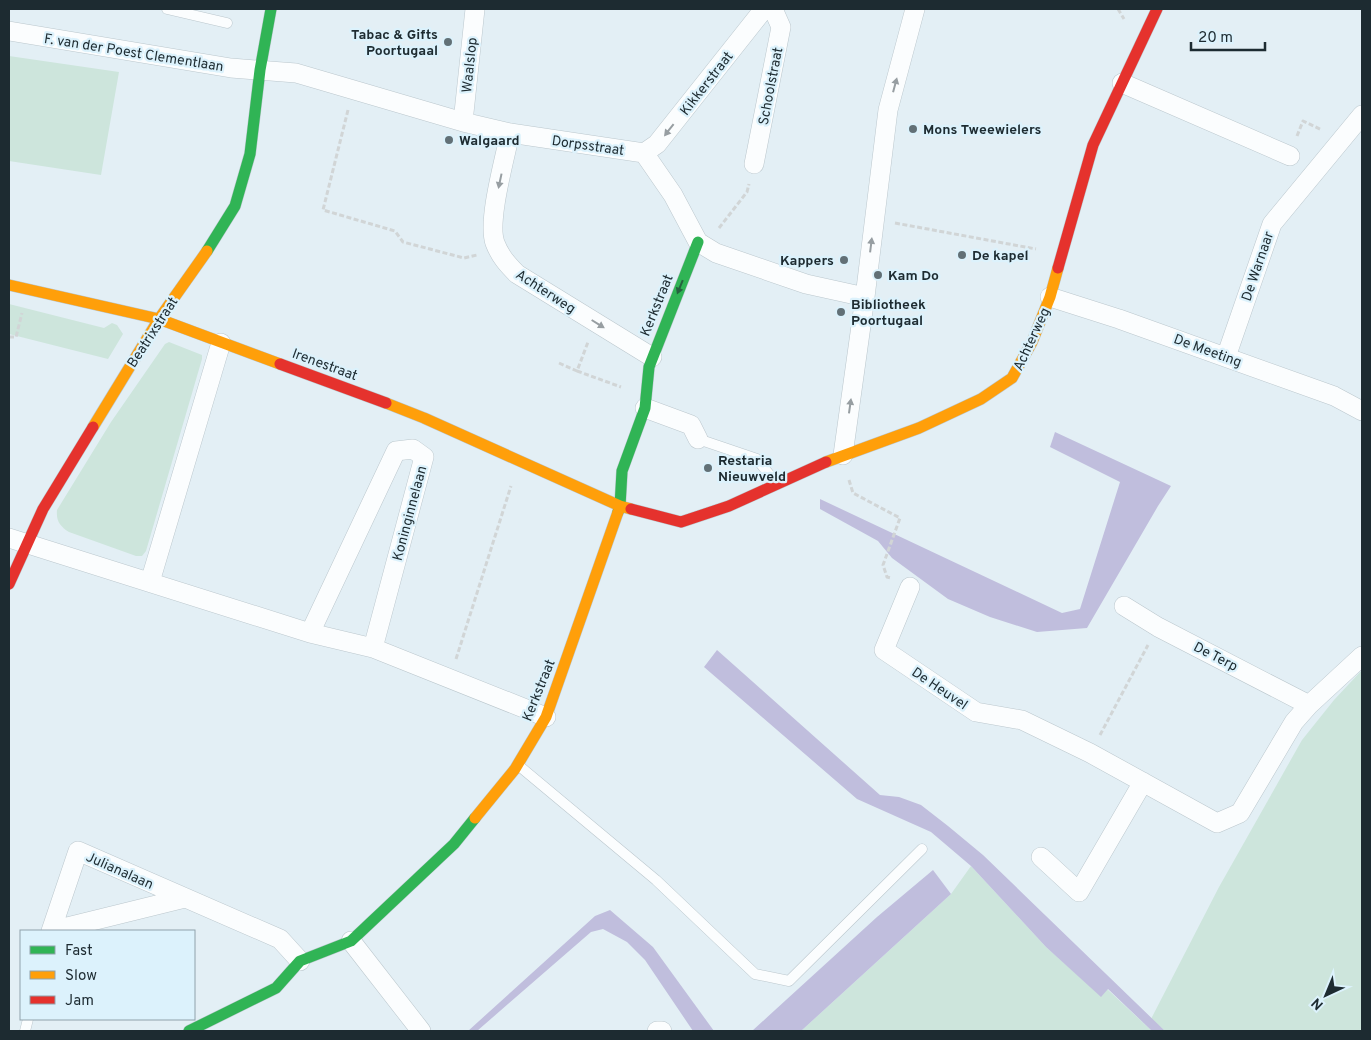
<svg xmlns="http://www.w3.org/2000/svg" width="1371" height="1040" font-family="Overpass,sans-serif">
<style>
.green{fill:#cde5dc}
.water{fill:#c0bedd}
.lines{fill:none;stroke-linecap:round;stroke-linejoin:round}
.lane-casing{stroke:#bbc7cd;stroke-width:11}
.street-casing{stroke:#bbc7cd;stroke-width:20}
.fast-casing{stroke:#bbc7cd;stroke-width:12}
.slow-casing{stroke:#bbc7cd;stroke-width:12}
.jam-casing{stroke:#bbc7cd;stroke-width:12}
.path{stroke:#d1d5d6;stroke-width:3;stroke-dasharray:5 2.5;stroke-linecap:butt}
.lane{stroke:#fbfdfe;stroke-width:10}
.street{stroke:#fbfdfe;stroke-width:19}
.fast{stroke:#30b455;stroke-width:11}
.slow{stroke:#ff9f0a;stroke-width:11}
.jam{stroke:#e5322d;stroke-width:11}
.oneway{fill:#979ea2}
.oneway2{fill:#25623f}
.poi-dot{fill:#627076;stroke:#dcf2fc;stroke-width:2}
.labels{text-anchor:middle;stroke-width:4.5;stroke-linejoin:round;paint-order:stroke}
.poi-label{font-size:14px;font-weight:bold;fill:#1d2b31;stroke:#dcf2fc;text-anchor:start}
.street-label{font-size:14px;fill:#1d2b31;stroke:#dcf2fc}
</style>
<rect width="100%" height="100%" fill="#e3eff5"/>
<path class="green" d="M9,56l110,16 -18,103 -92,-14z
M9,304l95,24 8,-5 5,2 6,9 -15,25 -99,-25z
M169,342l33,13v4l-56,192 -4,5h-6l-67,-24c-9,-6 -13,-11 -12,-22l54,-88 54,-78z
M1362,670v361h-197l-14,-12 68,-132 83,-147 32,-40z
M971,866l75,81 55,49 6,-7 45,42h-351l150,-137z"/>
<path class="water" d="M1055,432l116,54 -13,20 -71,122 -50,4 -47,-15 -42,-18 -56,-41 -14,-17 -58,-32v-10l242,114 18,-4 40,-127 -70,-35z
M717,650l163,145 19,2 22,8 27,21 35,29 182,176h-13l-44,-42 -7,8 -55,-50 -75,-81 -40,-34 -74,-33 -153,-132z
M933,870l18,24 -150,137h-49l125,-114z
M610,910l43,37 61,84h-21l-48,-71 -18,-18 -24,-13 -12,3 -114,99h-9l127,-115z"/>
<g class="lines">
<g class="lane-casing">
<path id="lane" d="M167,9l60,14
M698,439l59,20 19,24
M518,765l138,115 99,94 34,7 133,-132
M25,1031l3,-12"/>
</g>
<g class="street-casing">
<path id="street" d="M9,31l222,37 65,5 167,49 47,11 134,20 29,42 25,47 18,11 90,31 59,13
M1122,83l168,73
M463,122l12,-113
M510,133c-5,25 -23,88 -15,110 5,13 12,21 22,31l135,83
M644,153l13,-9 107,-135
M754,164l27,-137 -8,-18
M1050,297l69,22 215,77 28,15
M1226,357l46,-133 90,-109
M645,408l46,17 7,14
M843,455l22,-158 23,-187 27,-101
M9,538l301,95 63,15 173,69
M150,582l71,-239
M910,587l-26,63 92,62 46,8 68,33 127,70 23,-10 54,-91 15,-17 53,-49
M1124,606l34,21 151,78
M310,633l86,-182 17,-2 11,8 -51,191
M1041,857l38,35 64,-110
M185,898l-134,33 27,-80 202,88 20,22
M351,941l70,90
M657,1031h5"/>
</g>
<g class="fast-casing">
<path id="fast" d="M207,251l28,-45 15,-52 10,-84 11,-61
M618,512l2,-6 2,-35 23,-63 4,-41 49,-125
M189,1031l87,-43 24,-27 51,-20 103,-97 21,-26"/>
</g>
<g class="slow-casing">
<path id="slow" d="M9,285l150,34 121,45
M386,403l38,15 196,88 11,3
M93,427l66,-108 48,-68
M826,462l93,-34 62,-29 31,-21 20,-36 18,-45 8,-29
M475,818l40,-49 31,-52 72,-205"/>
</g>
<g class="jam-casing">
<path id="jam" d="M1058,268l35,-123 64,-136
M280,364l106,39
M631,509l50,13 48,-16 97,-44
M9,584l34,-75 50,-82"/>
</g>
<path class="path" d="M1118,9l6,10
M348,110l-25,100 72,21 8,11 61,16 13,-3
M1297,136l6,-15 19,9
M895,223l141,26
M719,228l28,-36 2,-8
M9,337h7l6,-24
M559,363l18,8 11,-29
M577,371l44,16
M849,480l4,13 47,25 -17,47 4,12 4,1
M456,659l55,-173
M1100,735l48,-90"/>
<use href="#lane" class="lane"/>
<use href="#street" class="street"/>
<use href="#fast" class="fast"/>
<use href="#slow" class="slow"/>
<use href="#jam" class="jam"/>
</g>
<defs><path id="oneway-solid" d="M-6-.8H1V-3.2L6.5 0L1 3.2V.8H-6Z" transform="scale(1.25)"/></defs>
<g class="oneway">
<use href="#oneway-solid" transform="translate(895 85) rotate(-75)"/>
<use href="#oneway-solid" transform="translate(669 130) rotate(128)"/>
<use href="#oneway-solid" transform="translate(500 181) rotate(102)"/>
<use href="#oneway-solid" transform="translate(871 245) rotate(-83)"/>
<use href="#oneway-solid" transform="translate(598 324) rotate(32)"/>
<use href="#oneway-solid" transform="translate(850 406) rotate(-82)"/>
</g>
<use class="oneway2" href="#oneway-solid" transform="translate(680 287) rotate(112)"/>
<g class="poi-dot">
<circle cx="448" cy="42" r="5"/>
<circle cx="913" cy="129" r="5"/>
<circle cx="449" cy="140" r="5"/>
<circle cx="962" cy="255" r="5"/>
<circle cx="844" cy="260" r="5"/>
<circle cx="878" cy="275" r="5"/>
<circle cx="841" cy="312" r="5"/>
<circle cx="708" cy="468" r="5"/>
</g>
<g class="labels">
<g class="poi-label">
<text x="438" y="39" text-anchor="end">Tabac &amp; Gifts<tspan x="438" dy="16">Poortugaal</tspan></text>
<text x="923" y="134">Mons Tweewielers</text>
<text x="459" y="145">Walgaard</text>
<text x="972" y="260">De kapel</text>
<text x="834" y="265" text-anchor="end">Kappers</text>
<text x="888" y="280">Kam Do</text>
<text x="851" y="309">Bibliotheek<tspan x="851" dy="16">Poortugaal</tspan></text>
<text x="718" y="465">Restaria<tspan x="718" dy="16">Nieuwveld</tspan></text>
</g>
<g class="street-label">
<text transform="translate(134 52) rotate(9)" y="5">F. van der Poest Clementlaan</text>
<text transform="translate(469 65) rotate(-84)" y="5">Waalslop</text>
<text transform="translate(706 83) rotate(-52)" y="5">Kikkerstraat</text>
<text transform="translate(770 86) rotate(-79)" y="5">Schoolstraat</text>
<text transform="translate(588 145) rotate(8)" y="5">Dorpsstraat</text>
<text transform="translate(1257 266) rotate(-71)" y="5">De Warnaar</text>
<text transform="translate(546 291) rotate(33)" y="5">Achterweg</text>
<text transform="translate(656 305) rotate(-68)" y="5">Kerkstraat</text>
<text transform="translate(152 332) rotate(-57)" y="5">Beatrixstraat</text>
<text transform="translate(1031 339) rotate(-65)" y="5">Achterweg</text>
<text transform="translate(1208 350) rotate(20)" y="5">De Meeting</text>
<text transform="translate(325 364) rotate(20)" y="5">Irenestraat</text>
<text transform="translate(409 513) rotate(-75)" y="5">Koninginnelaan</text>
<text transform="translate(1216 656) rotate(27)" y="5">De Terp</text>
<text transform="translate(940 688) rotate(34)" y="5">De Heuvel</text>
<text transform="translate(538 690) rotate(-68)" y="5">Kerkstraat</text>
<text transform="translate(120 870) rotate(24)" y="5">Julianalaan</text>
</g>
</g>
<rect width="1371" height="1040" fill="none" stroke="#1d2b31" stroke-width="20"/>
<rect x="20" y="930" width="175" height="90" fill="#dcf2fc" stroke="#90a2ab"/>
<rect x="30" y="946" width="25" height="8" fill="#30b455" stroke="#90a2ab"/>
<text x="65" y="955" font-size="15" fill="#1d2b31">Fast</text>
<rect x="30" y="971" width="25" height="8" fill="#ff9f0a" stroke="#90a2ab"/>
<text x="65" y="980" font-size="15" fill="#1d2b31">Slow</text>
<rect x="30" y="996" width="25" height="8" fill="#e5322d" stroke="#90a2ab"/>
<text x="65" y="1005" font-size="15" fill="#1d2b31">Jam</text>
<g transform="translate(1326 995) rotate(224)" stroke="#dcf2fc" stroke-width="4" paint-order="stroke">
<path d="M0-4L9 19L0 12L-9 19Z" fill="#1d2b31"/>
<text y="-8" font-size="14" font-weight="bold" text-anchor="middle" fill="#1d2b31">N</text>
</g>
<path d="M1191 42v8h74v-8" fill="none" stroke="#1d2b31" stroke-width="2.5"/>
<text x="1198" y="42" font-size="15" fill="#1d2b31" stroke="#dcf2fc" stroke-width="4" paint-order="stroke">20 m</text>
</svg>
